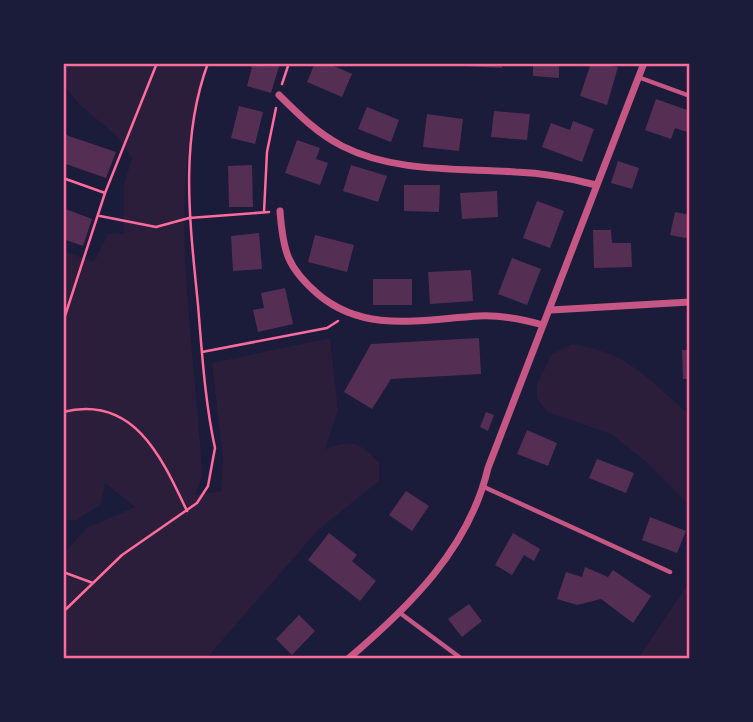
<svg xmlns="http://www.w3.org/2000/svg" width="753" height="722" font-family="'DejaVu Sans',sans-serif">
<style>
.green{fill:#2a1e3b}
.building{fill:#542f53}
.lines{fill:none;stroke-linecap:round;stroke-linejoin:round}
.path{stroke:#ff6b9d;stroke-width:2.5}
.service{stroke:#c65784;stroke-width:4.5}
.minor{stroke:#c65784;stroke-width:7}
.neatline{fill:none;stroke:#ff6b9d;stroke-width:2.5}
</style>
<rect width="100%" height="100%" fill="#1b1b3a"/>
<path class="green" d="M63,63h143c-42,139 -11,271 -4,412l-7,20 26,-4 2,-31 -11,-97 118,-25 8,72 -13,39c28,-9 33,-9 54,14v18l-62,50 -111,128h-143v-105l24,-26 48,-21 -30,-24 -4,21 -24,16h-14v-269l31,11 14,-28h16v-49l8,-27 -16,-23 -34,-28 -18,-21z
M572,344c60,10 74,34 118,71v91l-47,-47 -32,-25 -64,-22 -10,-14v-14l15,-30z
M690,581v78h-52z"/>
<path class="building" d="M240,63h40l-9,30 -24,-7 5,-19z
M315,63h12l25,11 -10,23 -35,-15z
M461,63h42l-1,5 -41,-2z
M522,63h37v15l-26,-2v-10z
M591,63l27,4 -11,38 -27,-9z
M656,99l34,12v22l-15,-5 -4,11 -26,-9z
M239,106l24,6 -8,32 -24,-6z
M367,107l32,13 -8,22 -33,-13z
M494,111l36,3 -3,26 -36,-3z
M427,114l36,5 -4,32 -36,-4z
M573,121l21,8 -12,33 -40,-15 9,-24 19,7z
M63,134l53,18 -10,26 -43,-15z
M297,140l23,8 -4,11 12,4 -8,22 -35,-12z
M618,161l21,7 -7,21 -21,-6z
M252,165l1,42h-24l-1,-41z
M351,165l36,11 -9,26 -35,-11z
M404,185h36l-1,27 -35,-1z
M497,191l1,26 -36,2 -2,-26z
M537,201l27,10 -14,37 -27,-10z
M63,208l29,11 -9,27 -20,-7z
M675,212l15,3v24l-20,-4z
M593,230h18l1,13h19l1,24 -38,1z
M259,233l3,36 -29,2 -2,-35z
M315,235l39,10 -7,27 -39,-10z
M512,258l29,11 -14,36 -29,-11z
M471,270l2,31 -43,3 -2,-32z
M373,279h39v26h-39z
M285,288l8,36 -35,8 -5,-22 11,-2 -3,-15z
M479,338l2,36 -90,5 -19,30 -28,-17 27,-48z
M682,350h8v29h-7z
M486,412l8,3 -6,16 -8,-4z
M527,430l30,13 -9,23 -31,-12z
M597,459l37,14 -8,20 -37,-15z
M406,491l23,15 -17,25 -23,-16z
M650,517l36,14 -9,22 -35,-13z
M329,533l28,22 -5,6 24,20 -16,20 -52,-41z
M513,533l27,16 -6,12 -10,-6 -12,20 -17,-10z
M585,567l23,10 5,-7 38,26 -18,27 -32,-24 -24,6 -20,-6 9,-27 16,5z
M469,604l13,17 -20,16 -14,-18z
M299,615l16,16 -23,24 -16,-16z"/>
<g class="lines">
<path class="path" d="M282,84l7,-21
M63,178l42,15
M264,212l3,-60 9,-44
M100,216l56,11 33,-9 80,-6
M63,322l42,-129 52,-130
M202,352l125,-24 11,-7
M63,412c71,-18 99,46 124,99
M63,572l30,11
M63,612l59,-57 75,-52 11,-17 7,-38c-10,-46 -13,-95 -17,-143 -8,-82 -19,-163 10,-242"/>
<path class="service" d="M638,77l52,19
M484,487l186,85
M400,613l62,46"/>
<path class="minor" d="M279,95c19,19 38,38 63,51 53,27 116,22 174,26 28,1 54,6 80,13
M280,211c3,40 7,57 39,84 47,39 104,24 160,21 22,-1 43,3 64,9
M551,310l139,-8
M348,659c61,-52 121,-110 140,-191l156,-405"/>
</g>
<rect width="753" height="722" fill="none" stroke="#1b1b3a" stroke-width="130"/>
<rect x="65" y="65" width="623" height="592" class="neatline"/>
</svg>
